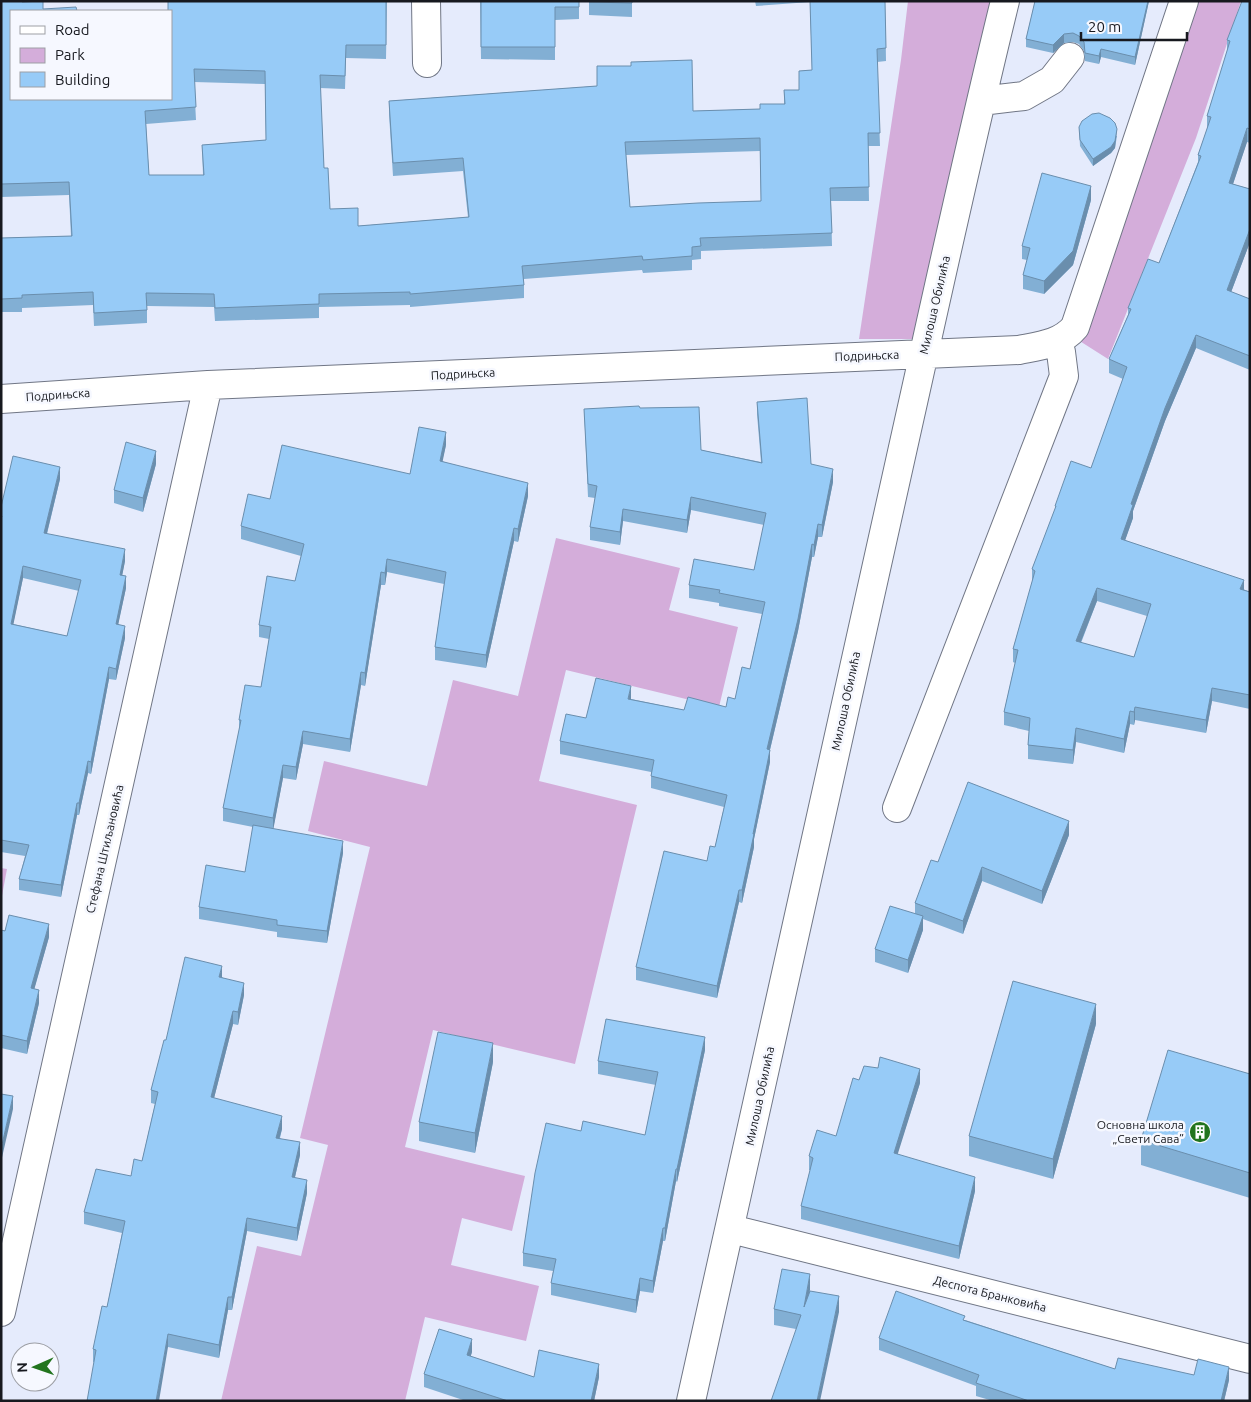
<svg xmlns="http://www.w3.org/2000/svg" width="1251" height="1402" font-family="Ubuntu,sans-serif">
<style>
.green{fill:#d4adda}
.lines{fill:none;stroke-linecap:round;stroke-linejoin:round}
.minor-casing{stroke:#707685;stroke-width:30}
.minor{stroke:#fff;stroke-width:28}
.wall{fill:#82afd4;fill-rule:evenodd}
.shaded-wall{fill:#6a8ead}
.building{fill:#97cbf7;stroke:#6a8ead;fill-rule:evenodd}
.labels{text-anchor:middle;stroke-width:5;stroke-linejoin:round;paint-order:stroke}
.street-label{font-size:12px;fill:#17191f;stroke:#f6f8ff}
.poi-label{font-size:12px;fill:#17191f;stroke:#f6f8ff;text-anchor:end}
</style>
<rect width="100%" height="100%" fill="#e5ebfc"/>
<path class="green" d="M908,1h101l-74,338h-76l42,-279z
M1174,1h67l-45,137 -88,221 -44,-28z
M556,538l124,30 -11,42 69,17 -19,80 -153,-37 -27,111 98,24 -62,259 -142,-34 -28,117 120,29 -13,55 -50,-13 -11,47 88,21 -13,55 -101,-24 -20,84h-184l36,-155 44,10 27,-111 -28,-7 70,-291 -62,-16 16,-70 103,25 26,-106 65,16z
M1,868l6,1 -6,32z"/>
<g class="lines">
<g class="minor-casing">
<path id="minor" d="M426,1l1,62
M981,101l43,-5 28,-16 18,-23
M1,399l207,-14 811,-35c20,-4 42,-6 56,-23l109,-326
M897,808l167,-432 -3,-24 -5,-10
M731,1229l519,130
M1,1312l207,-927
M691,1401c75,-328 145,-657 219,-985 31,-139 61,-277 95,-415"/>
</g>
<use href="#minor" class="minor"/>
</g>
<path class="wall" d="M1,1l10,10 160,88v-88h-3v-10h219l-1,58 -40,-1 -1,31 -25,-1 4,80 6,41 28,17 110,-9 -5,-46 -70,5 -4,-62v-13l208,-15v-20l96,45 67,-2 24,-5v-14h15v-19l13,-1 -2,-68 -54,4 -1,-5h130l1,60 -9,1 3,84h-12l1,55h-38l1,45 -131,5v8l-9,1v10l-49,3 -1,-3 -118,9v19l-114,9v-2l-91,2v11l-104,3 -1,-14 -67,-1v17l-53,3 -1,-21 -71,3v4h-21v-74l70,-2 -2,-41 -68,2zM194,82l71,2 1,56 -64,5 1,30h-54l-3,-51 50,-4zM760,151l1,50 -131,6 -4,-52z
M480,1h99v18l-24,1v40l-74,-1z
M589,1h43v16l-43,-2z
M1035,1h114l-14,64 -34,-8 -2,7 -14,-3 -1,-10 -5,-7 -6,-2 -9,1 -11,10 -27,-6v-8z
M1250,1v142l-3,-1 -14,42 17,5v53l-19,50 19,7v71l-54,-22 -31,73 -32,90v7l-8,22 125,52v117l-38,-8 -6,32 -71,-13 -1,5 -4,-1 -6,29 -48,-11 -3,22 -45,-5v-14l1,-14 -25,-6v-13l11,-49 -2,-1v-13l19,-67v-13l23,-60v-3l36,-38 32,-89 -14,-6v-14l19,-44v-7l31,-45 39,-101v-7l9,-26v-13l20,-64v-12zM1097,601l50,15 -13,41 -53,-14z
M1079,127l38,9 -2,12 -4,5 -18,13 -13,-20z
M1091,200l-18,65 -29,29 -21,-5v-14l4,-15 -5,-1v-13z
M757,402l54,62 22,18 -11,55h-4l-4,20h-2l-14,74 -28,119v12l-16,77v8l-12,56 -3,-1 -22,96 -81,-18v-13l71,-106 8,-14 9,-40 -73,-19v-16l-91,-18v-13l26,-23 45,-19 53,11 42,-3 9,-8 15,-30 12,-55 -43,-8v-3l-30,-5v-13l65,-15 10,-45 -73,-15 -4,23 -64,-12 -3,24 -30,-5v-13l5,-29 -7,-1 -4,-88 56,-1 61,42 60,12 -4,-48z
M446,445l-4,16 86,35 -10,46 -4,-1 -28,127 -51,-8v-13l9,-63 -57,-12 -2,13h-4l-16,101 -4,-1 -11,67 -47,-8 -7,36 -13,-2 -10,51 70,24 -16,90 -50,-6v-5l-78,-13v-12l46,-35 8,-45 -30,-6v-13l16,-77v-11l22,-33 8,-48 -10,-2v-12l36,-44 6,-25 -60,-17v-13l29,-27 140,-25z
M156,464l-13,48 -29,-9v-13z
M60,479l-13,55 78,27 -3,14 4,13 -8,36 7,14 -9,42 -7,-1 -18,95 -3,-1 -9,42h-2l-16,82 -42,-7v-11l6,-23 -24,-4v-345zM23,578l56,13 -12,45 -54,-12z
M1069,835l-27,69 -60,-23 -19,53 -40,-15v11l-15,43 -33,-11v-13l40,-35v-11l23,-41z
M1,930l48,7 -15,52 5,14 -12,51 -26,-6z
M222,977l22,18 -6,30 -5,-1 -19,74 68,31 -2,9 20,17 -5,22 12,16 -10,48 -50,-10 -15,79h-4l-9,48 -51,-11 -75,15v-13l14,-42 15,-74 -38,-9v-12l47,-36 11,-15 13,-57 -4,-1v-13l15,-50z
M1096,1024l-43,155 -84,-23v-20z
M705,1050l-28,132 -1,-1 -11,60h-2l-10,52 -13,-2 -4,22 -85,-18v-12l2,-12 -30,-5v-13l122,-118 11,-50 -58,-11v-13z
M493,1062l-18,91 -56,-12v-19z
M1250,1074v124l-109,-33v-25z
M859,1080l61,3 -23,71 78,37 -16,68 -158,-40v-13l9,-36h-1v-14l27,-20z
M810,1291l29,21 -43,17 -22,-4v-16z
M965,1320l150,49 79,6 35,5 -5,21h-231l-17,-5v-10l-97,-36v-12z
M472,1352l-2,5 64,20h65l-5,24h-128l-42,-14v-13z"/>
<path class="shaded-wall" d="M1148,1h1l-14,64v-8z
M1064,34v9l-11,10v-8z
M1101,49v8l-2,7v-8z
M1247,128v14l-18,54v-13z
M1117,129l-2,19 -4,5 -18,13v-7z
M1091,186v14l-18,65 -29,29v-13z
M1250,229v13l-23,61v-13z
M1196,335v13l-31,73 -32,90v7l-12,34v-13l10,-35 34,-96z
M446,432v13l-6,29v-13z
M156,451v13l-13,48v-14z
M60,467v12l-16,66v-12z
M833,469v13l-11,55v-12z
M528,483v13l-10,46v-13z
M691,497v13l-4,23v-13z
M623,509v12l-3,24v-13z
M818,524v13l-4,20v-12z
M514,528v13l-28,127v-13z
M812,544v13l-14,74 -31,131v-13z
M125,549v12l-5,26v-12z
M387,559v13l-2,13v-12z
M23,566v12l-12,58v-12z
M381,572v13l-16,101v-13z
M126,576v12l-10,47v-11z
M1244,580v14l-4,-5z
M1097,588v13l-21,53v-13z
M125,626v12l-9,42v-11z
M109,667v12l-18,95v-12z
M361,672v13l-11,67v-13z
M631,686v13l-3,13v-13z
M1212,688v13l-6,32v-13z
M1135,707v13l-1,5v-13z
M1130,711v13l-6,29v-14z
M1076,728v14l-3,22v-14z
M303,731v13l-7,36v-13z
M770,750v12l-16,77v8l-12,56v-13z
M88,761v12l-9,42v-12z
M283,765v13l-10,53v-13z
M77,803v12l-16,82v-12z
M1069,821v14l-27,69v-13z
M343,841v12l-16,90v-12z
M982,867v14l-19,53v-13z
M739,890v12l-22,96v-12z
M923,916v14l-15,43v-13z
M49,924v13l-18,64v-13z
M222,966v12l-3,-1z
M244,983v12l-6,30v-13z
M39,990v13l-12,51v-13z
M1096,1004v20l-43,155v-20z
M233,1011v13l-22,86v-13z
M705,1037v13l-28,132v-13z
M493,1043v19l-18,91v-20z
M920,1069v14l-26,83v-13z
M13,1096v13l-12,53v-13z
M282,1116v13l-6,21v-12z
M300,1142v13l-8,35v-13z
M676,1169v12l-11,60v-13z
M975,1177v14l-16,68v-13z
M307,1180v13l-10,48v-13z
M247,1218v13l-15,79v-13z
M663,1228v13l-10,52v-12z
M810,1274v16l-6,33v-16z
M640,1278v13l-4,22v-13z
M839,1296v16l-19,89h-3z
M228,1297v13l-9,48v-13z
M168,1334v13l-9,54h-3z
M472,1339v13l-5,17v-14z
M599,1364v13l-5,24h-3z
M1229,1367v13l-5,21h-3z"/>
<path class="building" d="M1,1h21v1l21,-1v8l33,-2 1,4h-66v88h160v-88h-3v-10h218v44h-40l-1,31 -25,-1 4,93h4l2,41 28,-1v18l111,-9 -6,-59 -70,5 -4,-62 208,-15v-20h34v-4l61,-2 1,51 67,-2v-5h25l-1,-14h15v-19l13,-1 -2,-69h75l1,47 -9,1 3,84h-12l1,54 -39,1 2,45 -132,5 1,8 -9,1v9l-49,4 -1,-4 -120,10 2,19 -114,9v-2l-91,2v10l-104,4 -1,-14 -68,-1 1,17 -53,3 -1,-21 -71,3v3l-21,1v-61l71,-2 -3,-54 -68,2zM194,69l71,2 1,69 -64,5 2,30h-55l-4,-64 51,-4zM760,138l1,63 -63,2 -68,4 -5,-65z
M481,1h98v6h-24v40h-74z
M589,1h43v2l-43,-1z
M1035,1h113l-13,56 -34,-8 -2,7 -14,-3 -1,-11 -5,-6 -6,-3 -9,1 -11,11 -27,-6z
M1242,1h8v128l-3,-1 -18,55 21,6v40l-23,61 23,9v57l-54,-21 -31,73 -34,96 2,1 -12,34 123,41 -4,9 10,3v103l-38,-7 -6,32 -71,-13 -1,5 -4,-1 -6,28 -48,-11 -3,22 -45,-5 2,-27 -26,-6 14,-62 -5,-1 22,-78 -3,-2 24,-63h-1l16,-45 20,7 36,-101 -18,-8 22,-50 -3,-1 20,-49 11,4 42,-107 -3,-1 13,-38 -4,-1 23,-75 -3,-1zM1097,588l54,16 -17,53 -58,-16z
M1099,113l11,5 5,5 2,6 -2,12 -4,6 -18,12 -13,-19 -1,-13 3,-6 10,-7z
M1042,173l49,13 -18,65 -29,30 -21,-6 7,-27 -8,-2z
M807,398l4,66 22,5 -11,56 -4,-1 -4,21 -2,-1 -14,75 -31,130 3,1 -17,84h1l-12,56h-3l-22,96 -81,-19 28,-116 43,10 3,-15 5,1 12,-52 -76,-19 3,-16 -94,-19 6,-27 20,4 10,-40 35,8 -3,13 56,11 4,-13 38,10 2,-10 7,2 7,-32 8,2 15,-67 -46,-9 1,-3 -31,-5 5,-26 60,11 12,-57 -75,-16 -4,23 -64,-11 -3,23 -30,-5 7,-41 -9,-2 -4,-75 55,-3 1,2 59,-1 2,43 61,13 -5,-61z
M419,427l27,5 -6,29 88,22 -10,46 -4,-1 -28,127 -51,-8 11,-75 -59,-13 -2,14 -4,-1 -16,101 -4,-1 -11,67 -47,-8 -7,36 -13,-2 -10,53 -50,-10 18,-88h-2l6,-35 16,2 10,-60 -12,-2 8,-49 28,5 9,-37 -63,-18 7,-32 22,5 12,-54 128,29z
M126,442l30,9 -13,47 -29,-8z
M13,456l47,11 -16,66 81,16 -5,26 6,1 -10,48 9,2 -9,43 -7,-2 -18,95 -3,-1 -9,42h-2l-16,82 -42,-6 10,-34 -28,-5v-321l1,-3 -1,-1v-8zM23,566l58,14 -14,56 -56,-12z
M968,782l101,39 -27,70 -60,-24 -19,54 -48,-18 16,-43 7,2z
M253,825l90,16 -16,90 -50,-6v-5l-78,-13 7,-42 39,7z
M890,906l33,10 -15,44 -33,-11z
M9,915l40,9 -18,64 8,2 -12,51 -26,-6v-105l4,1z
M185,957l37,9 -3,11 25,6 -6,29 -5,-1 -22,86 71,19 -6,22 24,4 -8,35 15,3 -10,48 -50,-10 -15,79h-4l-9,48 -51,-11 -12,67h-69l9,-51 -3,-1 9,-43 5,1 18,-86 -41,-9 12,-43 35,7 3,-17 8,2 16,-69 -7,-2 13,-50h2z
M1013,981l83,23 -43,155 -84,-23z
M606,1019l99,18 -28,132h-1l-11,59h-2l-10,53 -13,-3 -4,22 -85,-17 5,-24 -33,-6 12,-80 11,-50 35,8 2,-10 62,14 13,-63 -60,-11z
M438,1032l55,11 -18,90 -56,-11z
M1168,1050l82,24v99l-109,-33z
M880,1057l40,12 -26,84 81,24 -16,69 -158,-40 12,-48 -4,-2 8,-26 19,6 17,-58 6,2 5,-14 14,2z
M1,1094l12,2 -12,53z
M782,1269l28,5 -6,33 6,-16 29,5 -22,105h-46l30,-86 -27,-6z
M896,1291l69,25 -2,4 152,49 3,-11 76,17 4,-16 31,8 -8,34h-192l-53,-18 3,-8 -100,-37z
M439,1329l33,10 -5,16 67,22 5,-27 60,14 -8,37h-83l-84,-27z"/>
<defs>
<g id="building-disc" transform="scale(1.125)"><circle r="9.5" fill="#22741e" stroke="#f6f8ff"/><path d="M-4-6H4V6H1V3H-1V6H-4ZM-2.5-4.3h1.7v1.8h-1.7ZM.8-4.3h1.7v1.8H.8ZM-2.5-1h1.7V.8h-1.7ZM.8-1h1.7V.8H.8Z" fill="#fff"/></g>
</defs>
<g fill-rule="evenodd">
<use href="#building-disc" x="1200" y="1132"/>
</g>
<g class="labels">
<g class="street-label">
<text transform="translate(935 305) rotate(-77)" y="4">Милоша Обилића</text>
<text transform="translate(867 356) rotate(-2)" y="4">Подрињска</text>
<text transform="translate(463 374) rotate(-3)" y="4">Подрињска</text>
<text transform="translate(58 395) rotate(-4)" y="4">Подрињска</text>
<text transform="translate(846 701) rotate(-78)" y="4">Милоша Обилића</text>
<text transform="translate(105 849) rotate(-77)" y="4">Стефана Штиљановића</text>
<text transform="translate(760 1096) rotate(-78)" y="4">Милоша Обилића</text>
<text transform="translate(990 1294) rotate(14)" y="4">Деспота Бранковића</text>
</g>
<g class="poi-label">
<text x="1184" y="1129">Основна школа<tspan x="1184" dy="14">„Свети Сава”</tspan></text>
</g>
</g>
<rect width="1251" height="1402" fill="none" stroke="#17191f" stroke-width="5"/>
<rect x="10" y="10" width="162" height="90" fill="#f6f8ff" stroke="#9d9fa5"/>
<rect x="20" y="26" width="25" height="8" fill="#ffffff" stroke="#9d9fa5"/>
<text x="55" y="35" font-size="15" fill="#17191f">Road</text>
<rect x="20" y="48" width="25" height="15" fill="#d4adda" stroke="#9d9fa5"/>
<text x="55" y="60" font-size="15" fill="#17191f">Park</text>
<rect x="20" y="72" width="25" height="15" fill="#97cbf7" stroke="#9d9fa5"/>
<text x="55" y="85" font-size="15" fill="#17191f">Building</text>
<g transform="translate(35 1367) rotate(268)"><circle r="24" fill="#f6f8ff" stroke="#9d9fa5"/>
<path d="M0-4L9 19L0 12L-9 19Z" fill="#22741e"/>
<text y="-8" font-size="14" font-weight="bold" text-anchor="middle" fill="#17191f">N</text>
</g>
<path d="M1081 32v8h106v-8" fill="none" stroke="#17191f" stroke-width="2.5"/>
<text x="1088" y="32" font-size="15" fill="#17191f" stroke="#f6f8ff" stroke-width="4" paint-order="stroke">20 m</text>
</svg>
